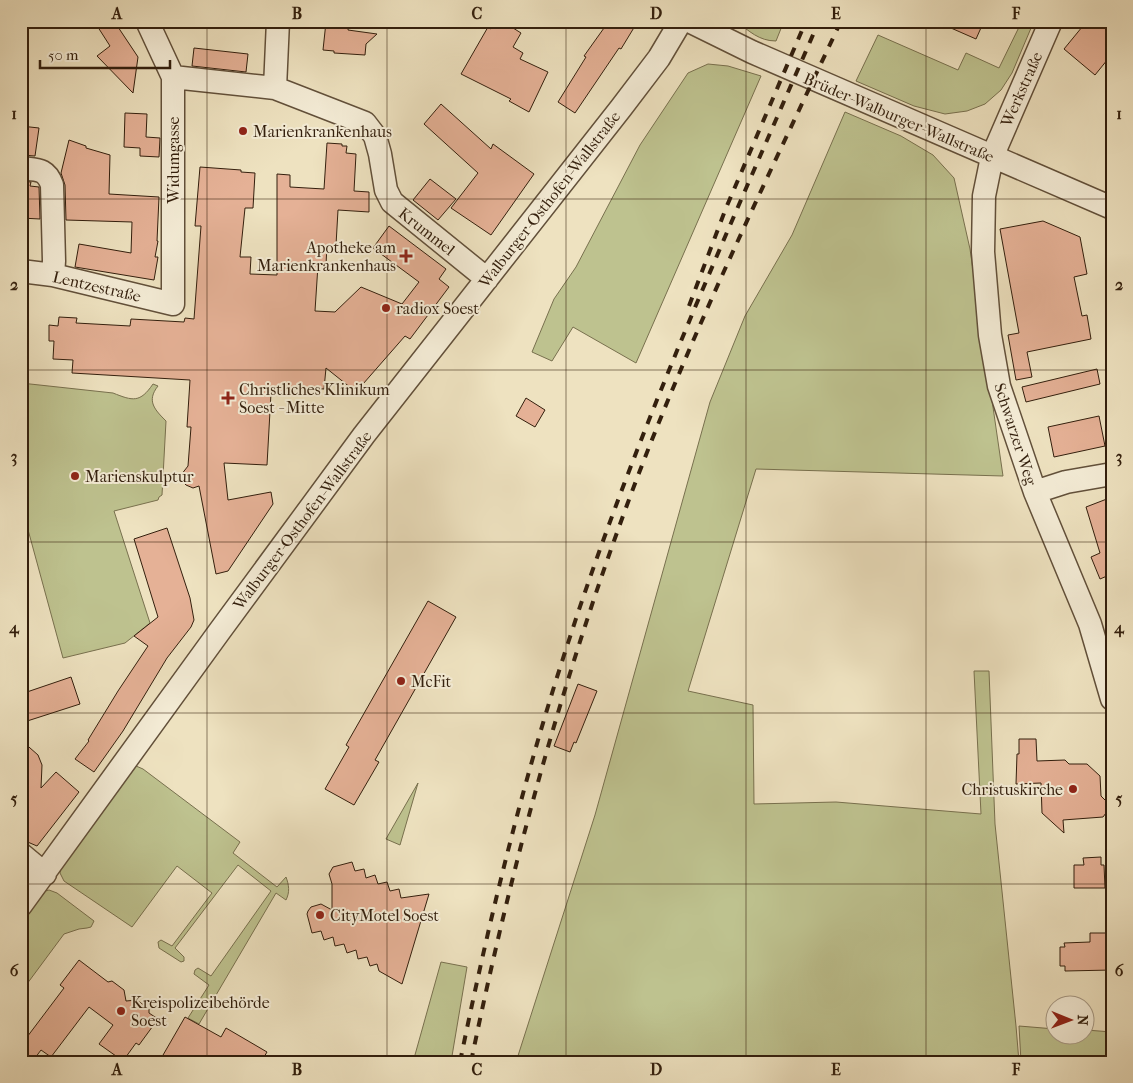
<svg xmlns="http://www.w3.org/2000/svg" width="1133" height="1083" font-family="'IM FELL French Canon',serif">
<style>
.green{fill:#bec28f;stroke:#78704e}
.building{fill:#e5b196;stroke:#331f0d}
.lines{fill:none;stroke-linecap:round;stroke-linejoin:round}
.minor-casing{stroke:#62503a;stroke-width:25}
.minor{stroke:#f4ecd6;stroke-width:22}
.rail{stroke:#331f0d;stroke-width:4;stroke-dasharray:9 9;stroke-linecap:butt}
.grid{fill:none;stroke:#331f0d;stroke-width:1;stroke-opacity:0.55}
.poi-dot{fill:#8f2418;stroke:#f4ecd6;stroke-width:2}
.labels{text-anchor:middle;stroke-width:4;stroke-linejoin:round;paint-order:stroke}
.street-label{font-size:16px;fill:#331f0d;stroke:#f4ecd6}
.poi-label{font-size:16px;fill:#331f0d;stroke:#f4ecd6;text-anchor:start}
.neatline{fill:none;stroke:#331f0d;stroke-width:2}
.grid-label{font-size:16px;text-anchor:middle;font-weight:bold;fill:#331f0d}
</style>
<rect width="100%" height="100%" fill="#eee2c0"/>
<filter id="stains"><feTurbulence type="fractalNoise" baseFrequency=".004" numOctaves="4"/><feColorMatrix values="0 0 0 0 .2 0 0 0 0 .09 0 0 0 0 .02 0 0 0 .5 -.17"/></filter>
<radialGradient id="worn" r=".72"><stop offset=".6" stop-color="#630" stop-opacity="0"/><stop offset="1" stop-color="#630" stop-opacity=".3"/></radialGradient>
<path class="green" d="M736,21h48l-8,20c-17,0 -27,-10 -40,-20z
M1022,21h12l-22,52 -11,17 -16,14 -18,7 -22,3 -31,-8 -58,-25 22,-46 80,35 8,-17 33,15z
M708,64l20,2 33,10 -125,287 -63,-36 -21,34 -20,-9 22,-53 22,-32 64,-122 48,-72z
M845,112l56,24 32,19 21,23 16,71 33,227 -247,-7 -68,222 65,14 1,99 82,-2 145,12 -7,-143h15l6,153 21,202 3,36h-503l79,-247 115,-413 35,-86 47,-81z
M21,383l92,10c20,8 27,10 40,-9l5,2c-12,15 -3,24 8,35l-4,74 -3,2 -1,3 -44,11 36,112 -25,20 -62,15 -42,-154z
M136,766l7,3 97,73 -7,11 44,34 9,-10c3,8 4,15 0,23l-10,-7 -77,131 -11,-6 21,-33 -15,-11 1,-4 3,-2 13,8 60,-85 -33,-26 -63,83 9,9v4l-3,1 -22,-14 -1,-6 3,-2 11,6 40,-53 -35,-27 -45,61 -68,-46 -4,-8 1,-5 72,-100z
M418,783l-18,62 -14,-6z
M49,890l8,3 37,28 -3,6 -4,1 -8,1 -15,5 -43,58v-71l21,-29z
M441,962l26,5 -16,95h-38z
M1019,1026l36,3 1,7h30v-6l26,2v30h-91z"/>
<path class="building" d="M94,21h20l24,36 -5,36 -36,-37 13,-10z
M334,21h15l-1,9 29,4 -11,10 -1,11 -31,-2v-2l-11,-1 3,-28 8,1z
M496,21h6l19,12 -8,14 10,6 -3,6 28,13 -19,40 -20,-11 2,-2 -50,-25 27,-47 3,2z
M609,21h29l-17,28 -2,-1 -44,65 -17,-11 28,-45 -2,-1z
M935,21h49l-8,18z
M1087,21h25v33l-17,21 -31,-26z
M194,48l54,6 -2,18 -54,-6z
M441,104l50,45 2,-5 41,30 -43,61 -40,-27 27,-35 -54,-49z
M125,113l22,1 -1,23 14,1 -1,19 -19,-1v-8l-16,-1z
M21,126l18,2 -4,28 -14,-1z
M69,140l17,6v2l24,7 -1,39 50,3 -2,44h1l-3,16h3l-4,23 -79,-13 4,-23 52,9 1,-31 -66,-2 -1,-35 -4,-12z
M327,143l15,1v2h5l-1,7 10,1 -2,37 15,1v20l-31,-2 -2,35h-9l-1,20h-8l-3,46 20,1 26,-25 41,17 17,-22 -46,-34 16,-22 57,43 -7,10 10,8 -39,52 -5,-3 -49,56 -30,-24 -2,21 -30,-2v7l-23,-1 -4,72 -43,-2 4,37 43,-8 2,12 -45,67 -12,3 -17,-88 -6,2 -7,-3 -4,-4 -1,-6 7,-9 3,-39h-4l3,-47 -118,-7 1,-13 -20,-1 1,-18h-5v-16l9,1 1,-9 18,1 -1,5 54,3 1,-7 53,3 1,-4 9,1 7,-93h-6l5,-59 41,3v2l14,1 -2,35h-8l-5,49h11l-1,17 27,1v-101l13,1v12l34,2z
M430,179l26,20 -18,21 -25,-20z
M21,181l10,1 -1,4 9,1 1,32 -19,-1z
M1043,221l37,16 7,37 -13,3 8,39 5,-1 4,24 -64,13 5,25 -16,3 -8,-45 11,-2 -19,-104z
M1097,369l3,15 -74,18 -4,-15z
M526,398l19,12 -10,17 -19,-11z
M1099,416l6,30 -51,11 -6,-30z
M1112,497v82l-4,1 -1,-4 -7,3 -9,-22 9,-4 -14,-46z
M167,528l23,70 4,22 -3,7 -24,31 -44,73 -29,41 -19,-13 14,-18 -1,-1 30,-49 30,-45 -14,-10 24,-19 -24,-78z
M428,601l28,16 -81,143 4,2 -25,43 -29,-16 24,-42 -3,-2z
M71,677l9,27 -59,19v-29z
M578,684l19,7 -21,52 -2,-1 -4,10 -16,-6z
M1019,739h17l1,22 28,-1 4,4h18l13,12 1,20 5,5v12l-3,4 -40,3 1,13 -22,-20 -1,-30 -25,1 1,-30h2z
M21,740l17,15 4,10 -1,23 15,-16 23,20 -42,54 -14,-6 -2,-5z
M1101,857v8h3l1,23h-31v-23h10l-1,-7z
M352,862l3,9 9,-2 2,9 9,-3 3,9 9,-2 3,9 9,-2 2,9 28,-4 -27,90 -23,-13 -2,-7 -7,2 -3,-9 -9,2 -2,-9 -9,3 -3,-9 -9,2 -2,-9 -9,3 -3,-9 -9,2 -5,-19 1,-3 3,-4 10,-3 11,6v-26l-3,-10 4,-7z
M1090,933h19v9h3v28l-47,1v-5h-5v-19h5l-1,-4 26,-1z
M79,960l29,22 4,-1 12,9 2,11 11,-1 12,9v4l9,6 -19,26 -3,-2 -13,18 -24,-17 14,-19 -24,-18 -38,50 -10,-7 -9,12h-11v-17l43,-57 -4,-3z
M185,1017l36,20 5,-9 41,24 -6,10h-102z"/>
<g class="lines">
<g class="minor-casing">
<path id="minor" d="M689,21l63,31 360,156
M1051,21l-59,136 -8,39 -1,56 7,83 9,51 36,106 55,132 22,75
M173,77l102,11 90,35 10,13 5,18 6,36 6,12 95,77
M275,88l3,-67
M21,168c16,2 25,0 31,17l2,76 -1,14
M21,271l32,4 120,29v-227l-26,-56
M1035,492l31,-10 46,-8
M21,854l24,20
M21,905l198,-273 145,-197 257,-327 38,-50 22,-37"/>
</g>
<use href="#minor" class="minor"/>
<path class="rail" d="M689,306l37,-98 80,-187
M460,1062c29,-142 63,-282 108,-419 69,-213 162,-417 251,-622
M471,1062c39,-190 89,-375 156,-557 61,-166 139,-324 214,-484"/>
</g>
<path class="grid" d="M207,21v1041M387,21v1041M566,21v1041M746,21v1041M926,21v1041M21,199h1091M21,370h1091M21,542h1091M21,713h1091M21,884h1091"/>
<g class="poi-dot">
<circle cx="243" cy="131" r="5"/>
<path d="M403.5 248.5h5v5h5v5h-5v5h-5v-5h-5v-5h5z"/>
<circle cx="386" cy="308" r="5"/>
<path d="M225.5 390.5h5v5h5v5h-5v5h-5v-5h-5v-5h5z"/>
<circle cx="75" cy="476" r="5"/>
<circle cx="401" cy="681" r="5"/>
<circle cx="1073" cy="789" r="5"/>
<circle cx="320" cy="915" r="5"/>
<circle cx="121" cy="1011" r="5"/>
</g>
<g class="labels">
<g class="street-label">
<text transform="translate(1021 89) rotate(-66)" y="6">Werkstraße</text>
<text transform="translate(899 117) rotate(23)" y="6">Brüder-Walburger-Wallstraße</text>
<text transform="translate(173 160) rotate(-90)" y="6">Widumgasse</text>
<text transform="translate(549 199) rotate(-52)" y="6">Walburger-Osthofen-Wallstraße</text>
<text transform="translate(427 231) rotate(38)" y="6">Krummel</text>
<text transform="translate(97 286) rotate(13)" y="6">Lentzestraße</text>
<text transform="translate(1016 434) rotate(72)" y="6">Schwarzer Weg</text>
<text transform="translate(302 520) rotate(-53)" y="6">Walburger-Osthofen-Wallstraße</text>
</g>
<g class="poi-label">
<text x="253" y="137">Marienkrankenhaus</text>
<text x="396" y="253" text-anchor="end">Apotheke am<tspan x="396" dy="18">Marienkrankenhaus</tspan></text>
<text x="396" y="314">radiox Soest</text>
<text x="239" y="395">Christliches Klinikum<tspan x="239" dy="18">Soest - Mitte</tspan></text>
<text x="85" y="482">Marienskulptur</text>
<text x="411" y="687">McFit</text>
<text x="1063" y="795" text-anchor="end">Christuskirche</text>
<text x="330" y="921">CityMotel Soest</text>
<text x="131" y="1008">Kreispolizeibehörde<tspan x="131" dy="18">Soest</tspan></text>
</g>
</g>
<rect width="1133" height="1083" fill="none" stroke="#eee2c0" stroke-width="55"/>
<g transform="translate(1070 1020) rotate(91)"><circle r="24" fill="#f4ecd6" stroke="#a79a86"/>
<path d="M0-4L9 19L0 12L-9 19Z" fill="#8f2418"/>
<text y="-8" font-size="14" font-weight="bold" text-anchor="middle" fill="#331f0d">N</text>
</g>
<path d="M40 60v8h130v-8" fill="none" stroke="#331f0d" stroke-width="2.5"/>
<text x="48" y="60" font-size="15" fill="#331f0d" stroke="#f4ecd6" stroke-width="4" paint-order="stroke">50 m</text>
<rect x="28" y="28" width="1078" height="1028" class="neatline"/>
<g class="grid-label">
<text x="117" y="19">A</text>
<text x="297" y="19">B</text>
<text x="477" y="19">C</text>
<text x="656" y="19">D</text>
<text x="836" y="19">E</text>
<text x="1016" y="19">F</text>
<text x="14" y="119">1</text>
<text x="1119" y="119">1</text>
<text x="14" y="290">2</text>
<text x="1119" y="290">2</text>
<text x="14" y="462">3</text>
<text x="1119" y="462">3</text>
<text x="14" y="633">4</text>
<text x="1119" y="633">4</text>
<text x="14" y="804">5</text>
<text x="1119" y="804">5</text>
<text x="14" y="976">6</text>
<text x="1119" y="976">6</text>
<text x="117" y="1075">A</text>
<text x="297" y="1075">B</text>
<text x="477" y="1075">C</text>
<text x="656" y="1075">D</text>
<text x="836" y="1075">E</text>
<text x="1016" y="1075">F</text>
</g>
<rect width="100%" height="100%" filter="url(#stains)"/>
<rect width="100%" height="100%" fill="url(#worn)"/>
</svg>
